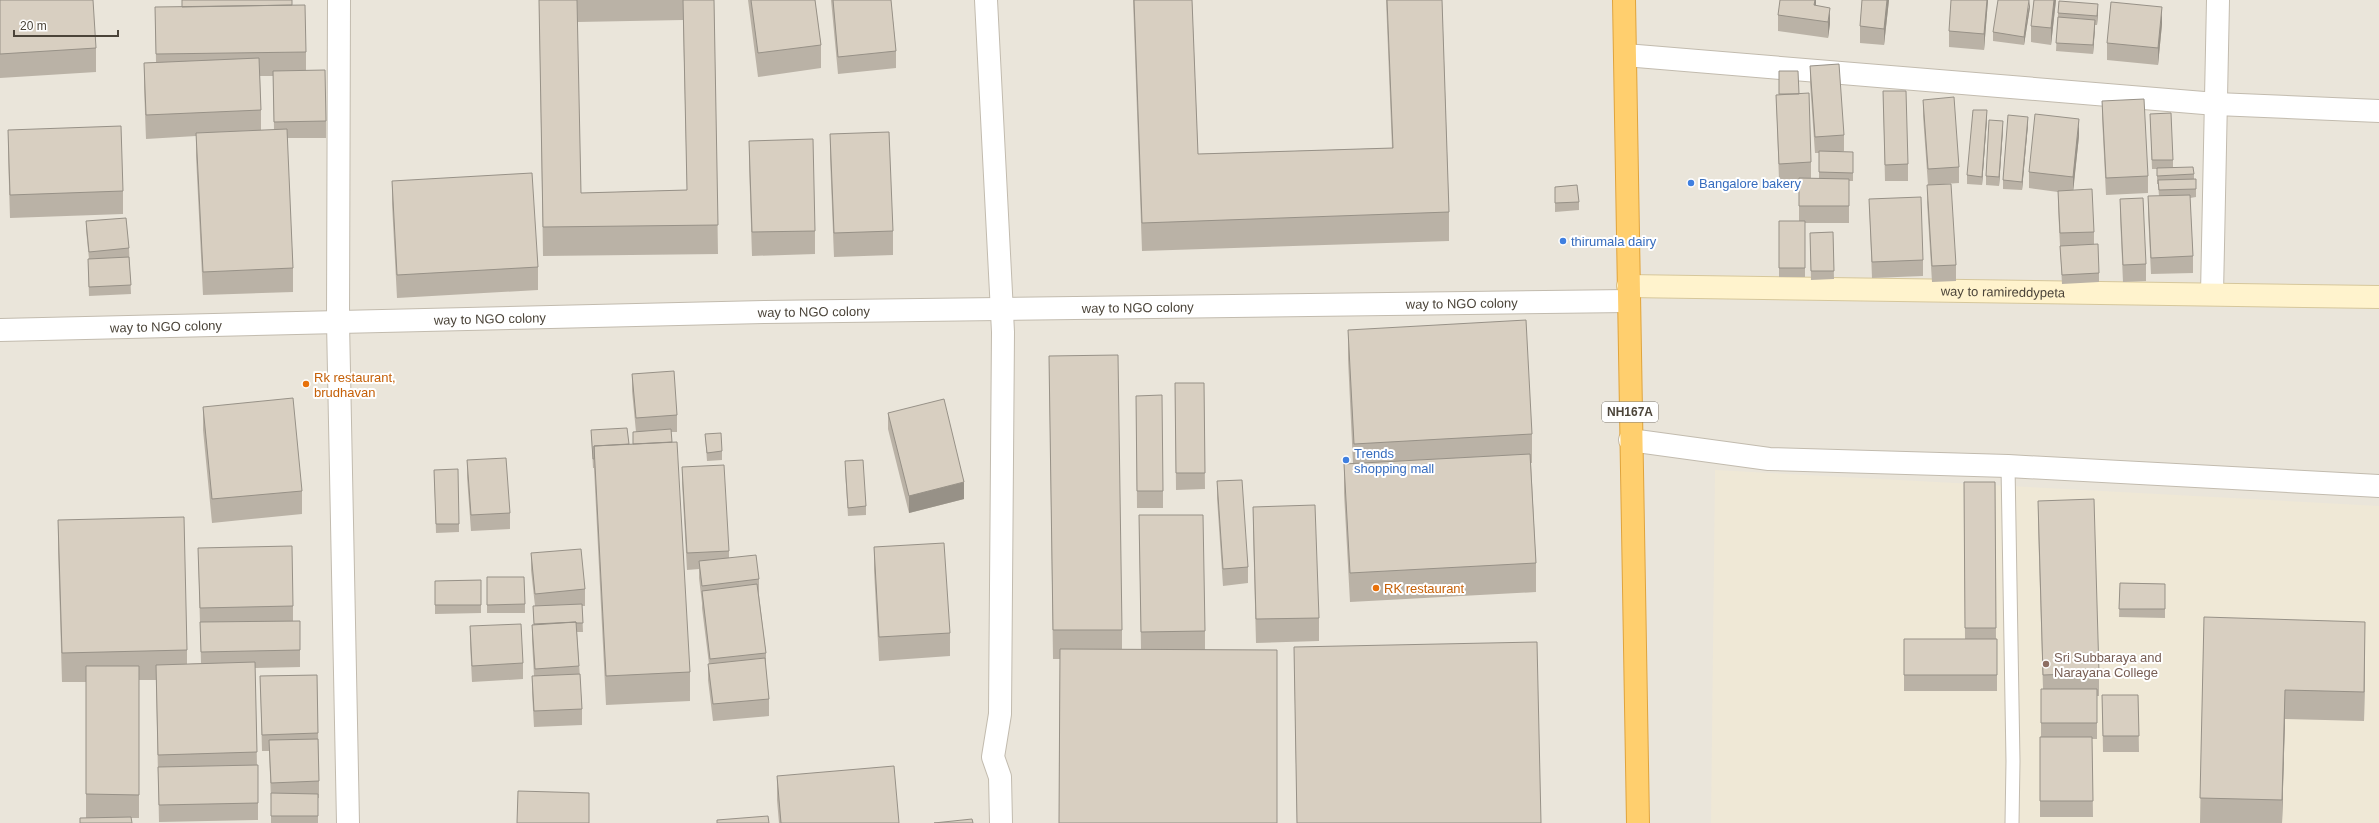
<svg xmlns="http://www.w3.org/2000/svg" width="2379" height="823" font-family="Arial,sans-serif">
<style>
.residential{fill:#eae5da}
.education{fill:#efe8d6}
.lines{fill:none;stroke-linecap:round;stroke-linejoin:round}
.lane-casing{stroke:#c2bbae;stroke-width:15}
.street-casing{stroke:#c2bbae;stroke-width:24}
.secondary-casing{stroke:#d6c79b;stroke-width:24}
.highway-casing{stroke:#e0a43c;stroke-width:24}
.lane{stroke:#fff;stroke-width:13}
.street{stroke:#fff;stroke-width:22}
.secondary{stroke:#fff3cd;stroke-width:22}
.highway{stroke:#ffcf6e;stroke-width:22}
.wall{fill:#bab2a6;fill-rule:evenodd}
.shaded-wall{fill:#979187}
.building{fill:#d8cfc1;stroke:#979187}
.shop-dot{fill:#3f7fe0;stroke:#fff;stroke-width:1.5}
.food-dot{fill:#e8710a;stroke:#fff;stroke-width:1.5}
.education-dot{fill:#8d6e63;stroke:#fff;stroke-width:1.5}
.labels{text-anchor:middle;stroke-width:4;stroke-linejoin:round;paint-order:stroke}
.shield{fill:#fff;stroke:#817c74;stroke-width:1}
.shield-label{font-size:12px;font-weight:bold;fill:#4b4439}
.shop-label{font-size:13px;fill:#366cbe;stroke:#fff;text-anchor:start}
.street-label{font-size:13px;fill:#4b4439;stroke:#fff}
.food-label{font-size:13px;fill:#c56008;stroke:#fff;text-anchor:start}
.education-label{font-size:13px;fill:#785e54;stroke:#fff;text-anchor:start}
</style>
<rect width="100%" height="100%" fill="#f6f3ec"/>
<path class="residential" d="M0,0h2379v823h-2379z"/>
<path class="education" d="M1715,470l664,36v317h-668z"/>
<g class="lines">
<g class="lane-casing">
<path id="lane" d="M2008,466l5,295 -1,62"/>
</g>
<g class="street-casing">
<g id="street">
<path d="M339,0l-1,322 10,501"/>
<path d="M986,0l17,332 -3,382 -7,43 7,20 1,46"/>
<path d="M1625,55l591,49 163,7"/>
<path d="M2212,294l6,-294"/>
<path id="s1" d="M0,330l765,-18 863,-11"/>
<path d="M1630,440l139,19 239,7 371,20"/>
</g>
</g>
<g class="secondary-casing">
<g id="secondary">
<path id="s2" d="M1628,286l751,11"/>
</g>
</g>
<g class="highway-casing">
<path id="highway" d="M1624,0l14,823"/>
</g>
<use href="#lane" class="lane"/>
<use href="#street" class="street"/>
<use href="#secondary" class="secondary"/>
<use href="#highway" class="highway"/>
</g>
<path class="wall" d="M0,0l96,48v24l-96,6z
M182,0h110v5l14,47v19l20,50v17h-39l6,130v24l-90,3 -7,-139v-20l-50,3 -2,-53v-23l12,-1 -1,-55h27zM260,76h13l1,54h-13v-20z
M539,0h175l4,254 -175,2zM683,20l4,170 -106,3 -4,-171z
M748,0h67l6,45v23l-63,9z
M831,0h60l5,51v17l-58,6z
M1133,0h59l6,154 194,-6 -6,-148h56l7,212v29l-307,10z
M1816,0v6l14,18 -2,14 -50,-7v-16z
M1862,0h27l-5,45 -24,-2v-17z
M1988,0l-4,50 -35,-3v-16z
M2034,0h22l-5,45 -20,-3v-16z
M2030,7l-6,38 -31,-4v-9z
M2098,12l-1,13h-2l-2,29 -37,-3 2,-38z
M2162,24l-4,41 -51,-5v-17z
M1810,66l34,69v16l-5,1h14v29h-4v42h-44v54h-26v-56h20v-42l-20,1 -3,-85 23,-1 12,68v16h8v-25h-4l-5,-70z
M1883,91l25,73v17h-23z
M1923,100l36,67v16l-30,2 27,80v16l-24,1 -5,-80 1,-17 -5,-69z
M2102,101l46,75v17l-42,2 -4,-78z
M2150,114l23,46v7l21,7v5h2v18l-6,1 3,58v17l-42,1 -3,-61v-17h11l-1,-12h-1v-15h-5z
M1987,119l-5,66 -15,-1v-9z
M2028,125l-6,65 -19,-1v-9z
M2003,129l-4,57 -13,-1v-9z
M8,130l115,61v23l-113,4 -2,-65z
M830,134l63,97v24l-59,2 -4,-100z
M2079,136l-6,54 21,42v12l5,29v9l-37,2 -4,-77v-15l-29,-4v-16z
M749,141l66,90v23l-63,2 -3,-92z
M392,181l146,86v23l-141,8 -5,-94z
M1555,187l24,15v8l-24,2z
M1869,199l54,61v16l-51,2z
M2120,199l26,65v17l-23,1 -3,-66z
M86,221l43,27 2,46 -42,2 -1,-29v-8h1l-3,-29z
M1833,232l1,47 -23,1 -1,-47z
M1348,330l184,104v29h-1l5,100v29l-186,10 -6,-109v-29h9l-5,-105z
M1049,356l73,274v19h19l-2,-134 66,116v18l72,174h-218l1,-164h-7z
M632,374l45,41v17h-6l19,240v29l-84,4 -12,-237h-1l-2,-38 38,14h4v-12h3l-4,-41z
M1175,383h29l1,106 -29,1z
M1136,396l27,95v17h-26z
M203,407l99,84v23l-90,9 -9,-93z
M888,413l76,86 -55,14 -21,-84z
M705,434l17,17v9l-15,1z
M467,460l43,53v16l-39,2 -4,-54z
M845,461l21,45v9l-18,1 -3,-46z
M682,467l47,84v7l30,21v16l7,58v16l3,30v17l-56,5 -5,-41v-16h1l-7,-56v-5l-3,-25v-9l-12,1 -5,-87z
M434,470l25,54v8l-23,1z
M1217,481l31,86v16l-25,3 -6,-88z
M1964,482h31l1,157h1v52h-93v-52h61z
M2038,501l61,172v23h-2v43h-5l1,78h-53v-80h1v-48h2l-5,-165z
M1253,507l66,111v23l-63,2 -3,-113z
M58,520l129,130v14l14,-1 -3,-115 95,58v15h7v46l-45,1 2,97 1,38v17l-99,2 -3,-142h-17v138h-53v-136h-24l-4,-133z
M874,547l76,86v23l-71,5 -5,-91z
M531,553l54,36v17h-3l1,26h-6l5,77v16l-48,2 -2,-35v-16h2l-2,-35v-16l2,-1 -1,-18h2l-4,-36z
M487,577l38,27v9h-38z
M481,580v33l-46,1v-33z
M2120,583l45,1v34l-46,-1z
M2204,617l161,33 -1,71 -79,-2 -3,104h-82z
M470,626l53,37v16l-51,3 -2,-39z
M1294,647l247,176h-244z
M317,675l2,106v17h-1v25h-47v-24l-2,-48h-7l-2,-75z
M2102,695h36l1,57h-36z
M777,776l122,47h-120l-2,-23z"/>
<path class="shaded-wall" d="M1815,0h1v4l-2,16v-15z
M1887,0h2l-5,45v-16z
M1987,0h1l-4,50v-16z
M2030,0v7l-6,38v-8z
M2054,0h2l-5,45v-17z
M2098,4v8l-1,13v-9z
M2162,7v17l-4,41v-17z
M1830,8v16l-2,14v-16z
M2095,20v9l-2,25v-9z
M1987,110v9l-5,66v-8z
M2028,117v8l-6,65v-8z
M2079,119v17l-6,57v-16z
M2003,121v8l-4,57v-9z
M964,482v17l-55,14v-17z
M2365,622v28l-1,71v-29z
M2285,690v29l-3,104v-23z"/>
<path class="building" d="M0,0h93l3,48 -96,6z
M182,0h110v5l-110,2z
M539,0h38l4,193 106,-3 -4,-190h31l4,225 -175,2z
M751,0h64l6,45 -63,8z
M833,0h58l5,51 -58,6z
M1134,0h58l6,154 195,-6 -6,-148h55l7,212 -307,11z
M1780,0h35l-1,5 16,3 -2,14 -50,-7z
M1862,0h25l-3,29 -24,-3z
M1951,0h36l-3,34 -35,-3z
M1998,0h31l-5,37 -31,-5z
M2034,0h20l-3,28 -20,-2z
M2059,1l39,3 -1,12 -39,-3z
M2111,2l51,5 -4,41 -51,-5z
M305,5l1,47 -150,2 -1,-47z
M2058,17l37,3 -2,25 -37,-2z
M259,58l2,52 -115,5 -2,-52z
M1839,64l5,71 -29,2 -5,-71z
M325,70l1,51 -52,1 -1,-51z
M1779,71h19l1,23h-20z
M1883,91h23l2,73 -23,1z
M1809,93l2,69 -32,2 -3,-69z
M1954,97l5,70 -31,2 -5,-69z
M2144,99l4,77 -42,2 -4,-77z
M1973,110h14l-5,67 -15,-2z
M2171,113l2,47h-21l-2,-46z
M2035,114l44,5 -6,58 -44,-5z
M2008,115l20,2 -6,65 -19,-2z
M1989,120l14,1 -4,56 -13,-1z
M121,126l2,65 -113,4 -2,-65z
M287,129l6,139 -90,4 -7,-139z
M889,132l4,99 -59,2 -4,-99z
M813,139l2,92 -63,1 -3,-91z
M1819,151l34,1v21l-34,-1z
M2193,167l1,7 -37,2v-8z
M532,173l6,94 -141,8 -5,-94z
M1799,178l50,1v27h-50z
M2196,179v10l-37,1 -1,-10z
M1951,184l5,81 -24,1 -5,-81z
M1577,185l2,17 -24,1v-16z
M2092,189l2,43 -34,1 -2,-42z
M2190,195l3,61 -42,2 -3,-62z
M1921,197l2,63 -51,2 -3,-63z
M2143,198l3,66 -23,1 -3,-66z
M126,218l3,30 -40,4 -3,-31z
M1779,221h26v47h-26z
M1833,232l1,39h-23l-1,-38z
M2098,244l1,29 -37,2 -2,-29z
M129,257l2,28 -42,2 -1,-28z
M1526,320l6,114 -178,10 -6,-114z
M1118,355l4,275h-69l-4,-274z
M674,371l3,44 -41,3 -4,-44z
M1175,383h29l1,90h-29z
M1162,395l1,96h-26l-1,-95z
M293,398l9,93 -90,8 -9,-92z
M944,399l20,83 -55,14 -21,-83z
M627,428l2,16 -35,2v13h-1l-2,-29z
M671,429l1,13 -39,2v-12z
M721,433l1,18 -15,2 -2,-19z
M677,442l13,230 -84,4 -12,-230z
M1530,454l6,109 -186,10 -6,-109z
M506,458l4,55 -39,2 -4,-55z
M863,460l3,46 -18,2 -3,-47z
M724,465l5,86 -42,2 -5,-86z
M458,469l1,55h-23l-2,-54z
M1242,480l6,87 -25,2 -6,-88z
M1964,482h31l1,146h-31z
M2094,499l5,174 -56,2 -5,-174z
M1315,505l4,113 -63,1 -3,-112z
M1139,515h64l2,116 -64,1z
M184,517l3,133 -125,3 -4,-133z
M944,543l6,90 -71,4 -5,-90z
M292,546l1,60 -93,2 -2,-60z
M581,549l4,40 -50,5 -4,-41z
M756,555l3,24 -57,7 -3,-25z
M487,577h37l1,27 -38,1z
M481,580v25h-46v-24z
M2120,583l45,1v25h-46z
M757,584l9,69 -56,6 -8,-68z
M582,604l1,19h-7v-1l-42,2 -1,-18z
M2204,617l161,5 -1,70 -79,-2 -3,110 -82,-2z
M300,621v29l-99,2 -1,-30z
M576,622l3,44 -44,3 -3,-44z
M521,624l2,39 -51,3 -2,-40z
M1904,639h93v36h-93z
M1537,642l4,181h-244l-3,-176z
M1060,649l217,1v173h-218z
M765,658l4,41 -56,5 -5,-40z
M255,662l2,90 -99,3 -2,-90z
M86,666h53v129l-53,-1z
M580,674l2,35 -48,2 -2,-35z
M317,675l1,58 -56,2 -2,-59z
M2041,689h56v34h-56z
M2102,695h36l1,41h-36z
M2040,737h52l1,64h-53z
M318,739l1,42 -48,2 -2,-43z
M258,765v38l-99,2 -1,-38z
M894,766l5,57h-118l-4,-47z
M518,791l71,2v30h-72z
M271,793l47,1v22h-47z
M768,816l1,7h-52v-3z
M131,817l1,6h-52v-5z
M972,819l1,4h-39z"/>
<g class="shop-dot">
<circle cx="1691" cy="183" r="4"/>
<circle cx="1563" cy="241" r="4"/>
<circle cx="1346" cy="460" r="4"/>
</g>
<g class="food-dot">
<circle cx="306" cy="384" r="4"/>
<circle cx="1376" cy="588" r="4"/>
</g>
<circle class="education-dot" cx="2046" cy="664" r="4"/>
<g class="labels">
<rect class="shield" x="1602" y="402" width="56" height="20" rx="3"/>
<g class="shield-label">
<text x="1630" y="416">NH167A</text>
</g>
<g class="shop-label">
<text x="1699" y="188">Bangalore bakery</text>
<text x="1571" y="246">thirumala dairy</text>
<text x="1354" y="458">Trends<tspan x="1354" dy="15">shopping mall</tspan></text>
</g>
<g class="street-label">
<text dy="5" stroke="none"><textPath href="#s2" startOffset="375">way to ramireddypeta</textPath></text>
<text dy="5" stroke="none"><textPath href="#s1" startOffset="1462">way to NGO colony</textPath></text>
<text dy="5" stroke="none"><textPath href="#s1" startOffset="1138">way to NGO colony</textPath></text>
<text dy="5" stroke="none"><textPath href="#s1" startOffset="814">way to NGO colony</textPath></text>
<text dy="5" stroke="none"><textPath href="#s1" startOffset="490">way to NGO colony</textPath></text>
<text dy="5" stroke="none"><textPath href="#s1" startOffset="166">way to NGO colony</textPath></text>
</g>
<g class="food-label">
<text x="314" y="382">Rk restaurant,<tspan x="314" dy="15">brudhavan</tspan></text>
<text x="1384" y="593">RK restaurant</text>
</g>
<g class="education-label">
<text x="2054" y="662">Sri Subbaraya and<tspan x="2054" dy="15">Narayana College</tspan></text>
</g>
</g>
<path d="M14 30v6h104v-6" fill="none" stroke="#4b4439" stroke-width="2"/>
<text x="20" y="30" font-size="12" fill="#4b4439" stroke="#ffffff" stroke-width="3" paint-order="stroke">20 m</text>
</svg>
